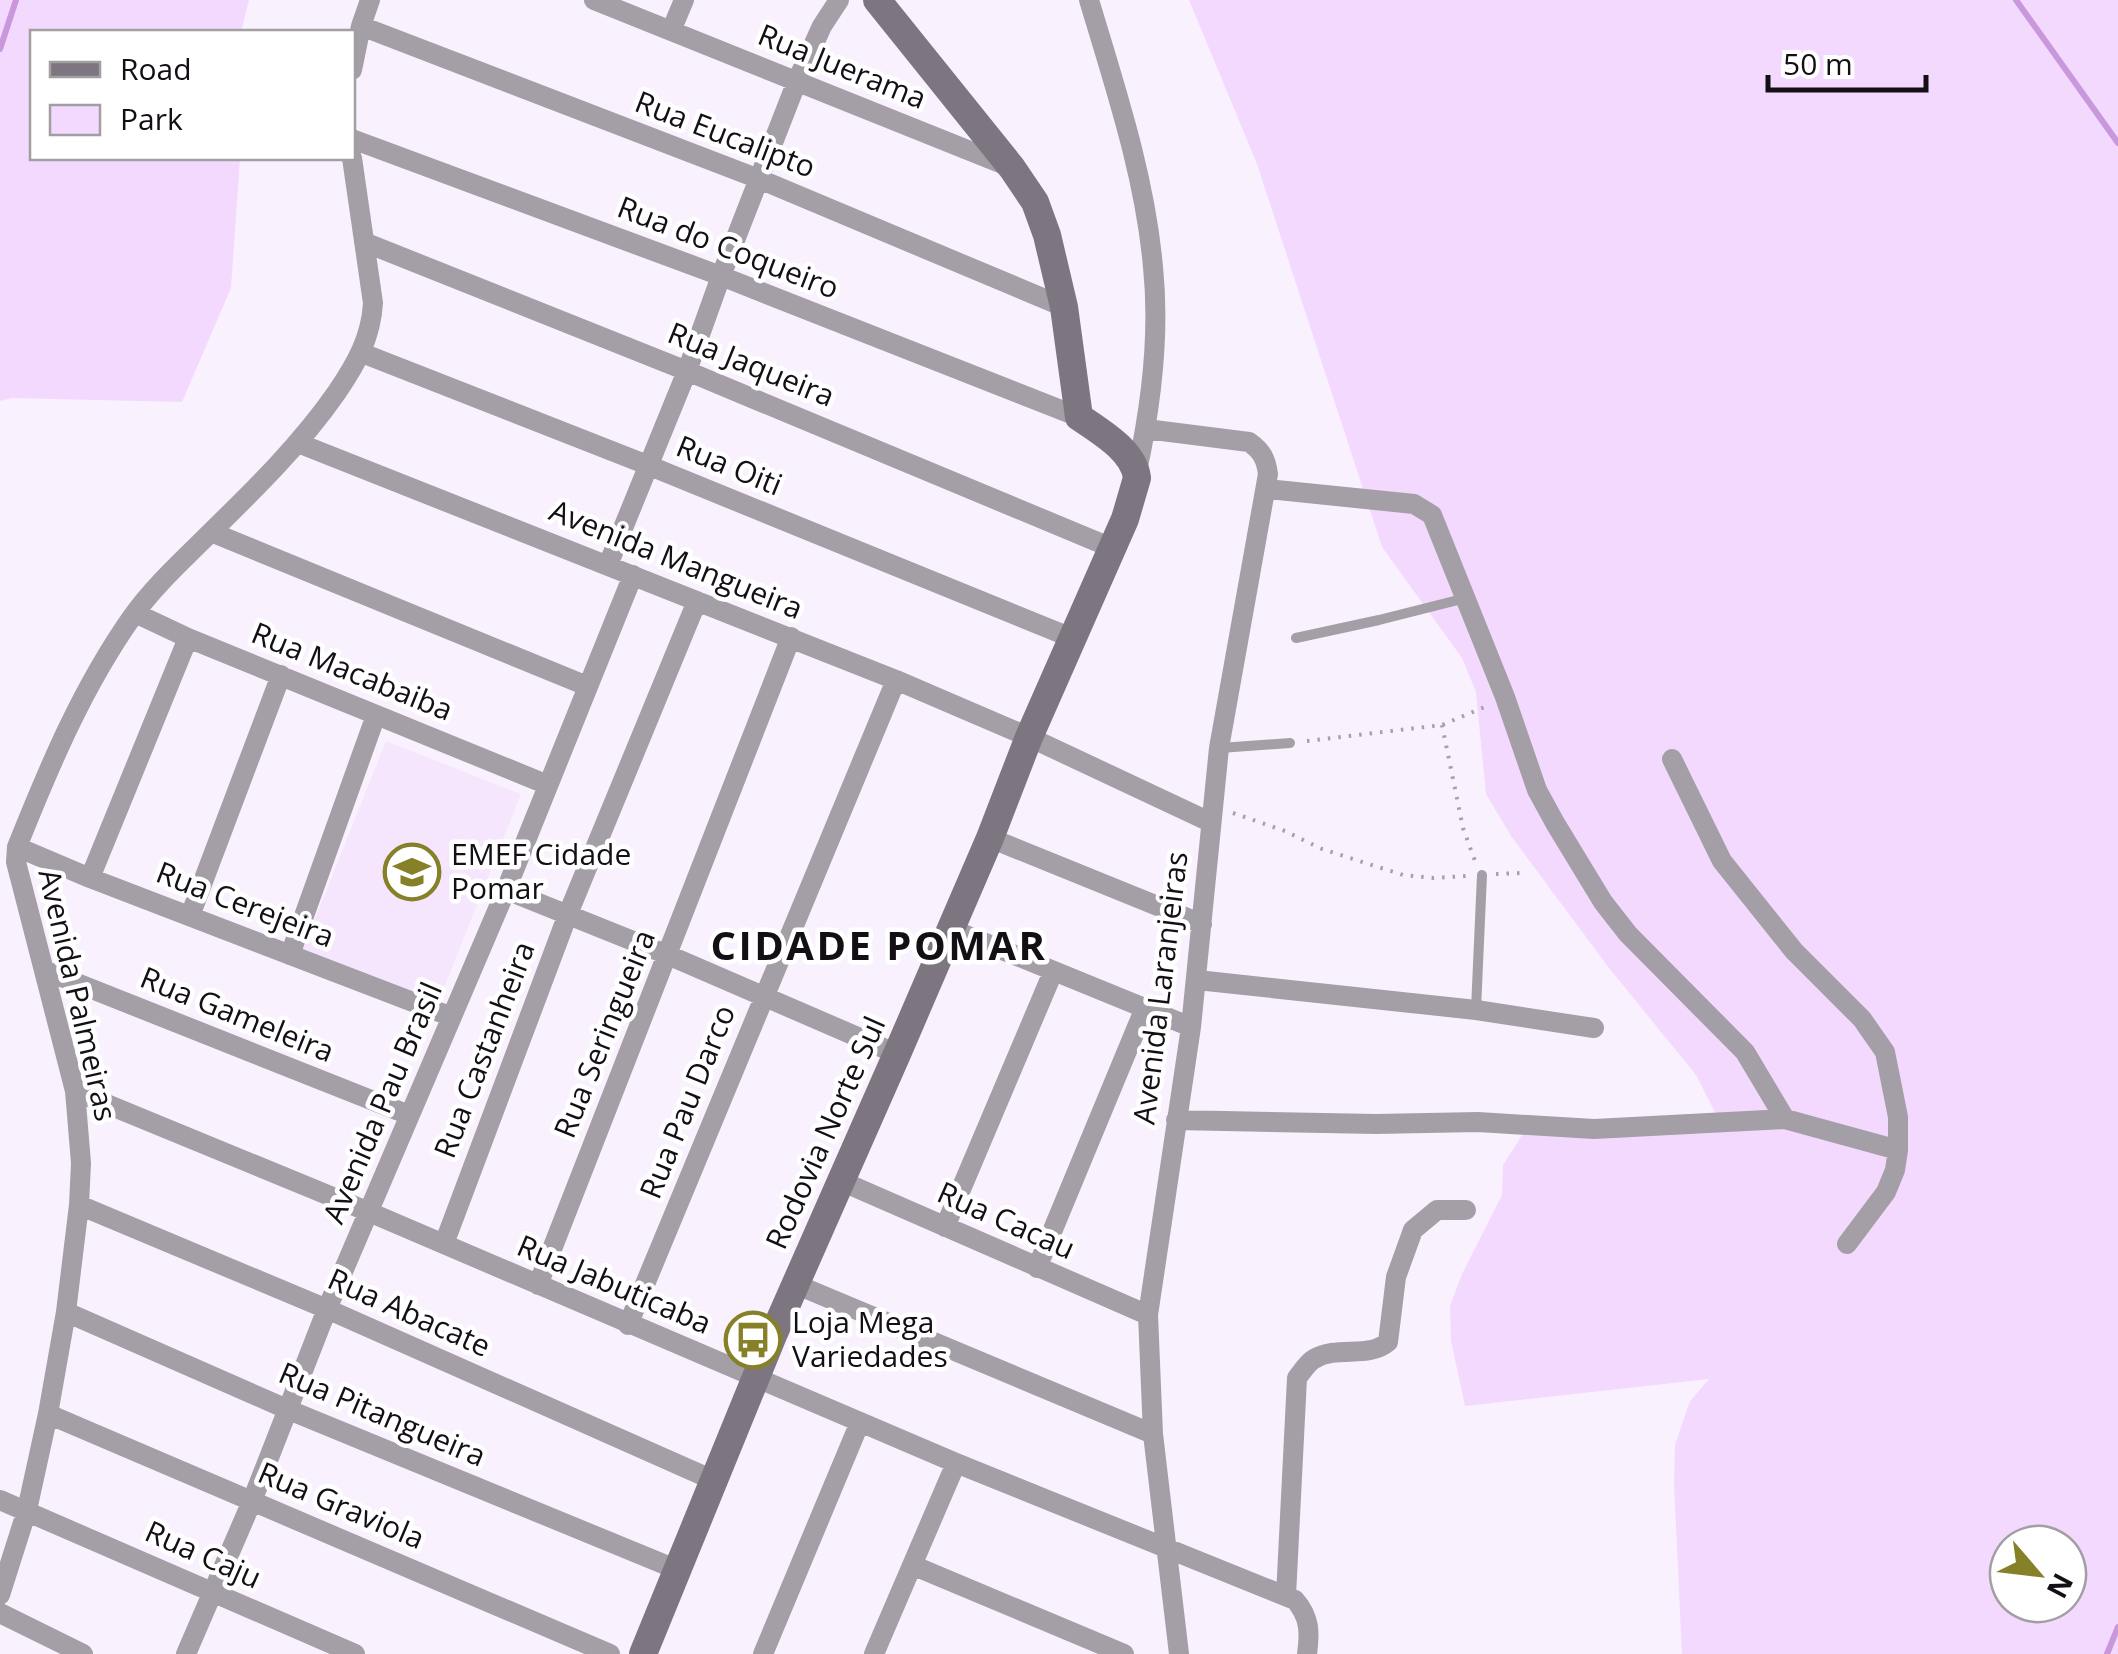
<svg xmlns="http://www.w3.org/2000/svg" width="2118" height="1654" font-family="'Open Sans',sans-serif">
<style>
.built{fill:#f6e6fd}
.green{fill:#f3d9fe;fill-rule:evenodd}
.lines{fill:none;stroke-linecap:round;stroke-linejoin:round}
.stream{stroke:#c897dc;stroke-width:6}
.path{stroke:#a7a0ab;stroke-width:4;stroke-dasharray:2.5 8;stroke-linecap:butt}
.lane{stroke:#a49fa6;stroke-width:10}
.street{stroke:#a49fa6;stroke-width:20}
.secondary{stroke:#7d7680;stroke-width:28}
.labels{text-anchor:middle;stroke-width:9;stroke-linejoin:round;paint-order:stroke}
.street-label{font-size:30px;fill:#130f15;stroke:#fff}
.poi-label{font-size:30px;fill:#130f15;stroke:#fff;text-anchor:start}
.district-label{font-size:40px;font-weight:bold;letter-spacing:2.5px;fill:#130f15;stroke:#fff}
</style>
<rect width="100%" height="100%" fill="#faf1fe"/>
<path class="built" d="M386,741l135,53 -83,209 -135,-54z"/>
<path class="green" d="M0,0h249l-8,32h-209v126h208l-9,130 -49,114 -170,-4 -12,3z
M1189,0h929v1654h-436l-8,-170 1,-39 15,-44 19,-22 -244,27 -14,-65 -1,-35 12,-32 40,-79 1,-30 23,-36 90,-7 109,10 -29,-57 -87,-107 -98,-132 -25,-42 -10,-102 -14,-34 -80,-111 -125,-383zM2008,1544h60v60h-60z"/>
<g class="lines">
<path class="stream" d="M2016,0l102,143
M0,49l16,-49
M2107,1654l11,-27"/>
<path class="path" d="M1442,725l21,103 12,33
M1307,741l135,-16 45,-19
M1233,813l52,18 37,18 81,26 30,3 34,-2
M1496,874l25,-1"/>
<path class="lane" d="M1296,638l83,-18 87,-22
M1220,748l70,-5
M1476,1009l6,-134"/>
<path class="street" d="M594,0l416,167
M1089,0c26,87 56,176 64,267 7,67 -2,139 -16,204
M361,26l398,153 305,128
M671,31l13,-31
M352,70l9,-44 9,-26
M352,139l369,137 358,141
M364,242l323,129 425,177
M362,353l288,113 422,172
M1146,429l103,13c13,9 17,17 19,32l-49,274 -28,279 -43,288 5,119 26,220
M298,443l598,237 133,57 181,85
M1267,489l147,15 18,11 73,182 32,93 18,33 48,79 25,32 117,118 40,67
M211,532l376,154
M608,565l79,-194 34,-95 76,-195 25,-55 17,-26
M135,613l53,25 360,147
M1672,759l50,102 72,90 68,68 23,33 13,65v33l-3,20 -9,22 -39,52
M990,838l212,86
M17,847l73,31 362,139
M90,878l98,-240
M506,890l162,65 229,99
M190,916l91,-241
M951,929l240,98
M290,955l86,-240
M44,970l365,145
M1197,980l279,30 118,18
M75,1091l294,121 587,251 339,137c15,17 15,33 12,54
M1176,1120l200,4 102,-2 116,7 191,-10 113,31
M841,1181l307,134
M79,1205l248,104 386,171
M945,1227l108,-255
M444,1244l124,-330 129,-313
M1037,1268l107,-258
M795,1284l358,150
M538,1285l253,-648
M66,1312l223,98 389,160
M628,1325l268,-645
M48,1414l562,240
M0,1500l355,154
M912,1565l212,89
M0,1595l27,-85 21,-96 18,-102 13,-107 2,-42 -6,-72 -59,-229 1,-15c32,-80 65,-159 115,-230 22,-31 51,-57 78,-84 45,-44 91,-89 127,-141 19,-28 34,-54 36,-89l-21,-145
M1286,1596l11,-218c5,-6 10,-15 17,-19 24,-14 54,0 74,-17l8,-65 17,-47 24,-20h29
M0,1613l83,41
M186,1654l66,-153 75,-192 179,-419 127,-315
M763,1654l97,-232
M874,1654l82,-191"/>
<path class="secondary" d="M643,1654l131,-321 123,-279 93,-216 39,-101 96,-218 12,-41c-3,-27 -36,-46 -58,-61l-15,-110 -17,-72 -12,-33 -23,-34 -135,-168"/>
</g>
<defs>
<g id="school-ring" transform="scale(2.875)"><circle r="9.5" fill="#fff" stroke="#868129" stroke-width="1.5"/><path d="M0-5L7-2L0 1L-7-2ZM-4 1L0 2.5L4 1V4Q0 6-4 4Z" fill="#868129"/></g>
<g id="bus-ring" transform="scale(2.875)"><circle r="9.5" fill="#fff" stroke="#868129" stroke-width="1.5"/><path d="M-5-6H5V4H4V6H2V4H-2V6H-4V4H-5ZM-3.5-4V0h7V-4ZM-3.5 1.2v1.5H-2V1.2ZM2 1.2v1.5H3.5V1.2Z" fill="#868129"/></g>
</defs>
<g fill-rule="evenodd">
<use href="#school-ring" x="412" y="872"/>
<use href="#bus-ring" x="753" y="1340"/>
</g>
<g class="labels">
<g class="street-label">
<text transform="translate(842 67) rotate(22)" y="10">Rua Juerama</text>
<text transform="translate(725 135) rotate(21)" y="10">Rua Eucalipto</text>
<text transform="translate(728 248) rotate(21)" y="10">Rua do Coqueiro</text>
<text transform="translate(751 365) rotate(22)" y="10">Rua Jaqueira</text>
<text transform="translate(729 466) rotate(22)" y="10">Rua Oiti</text>
<text transform="translate(676 560) rotate(22)" y="10">Avenida Mangueira</text>
<text transform="translate(352 672) rotate(22)" y="10">Rua Macabaiba</text>
<text transform="translate(245 905) rotate(21)" y="10">Rua Cerejeira</text>
<text transform="translate(1161 988) rotate(-83)" y="10">Avenida Laranjeiras</text>
<text transform="translate(77 995) rotate(77)" y="10">Avenida Palmeiras</text>
<text transform="translate(237 1015) rotate(22)" y="10">Rua Gameleira</text>
<text transform="translate(605 1034) rotate(-68)" y="10">Rua Seringueira</text>
<text transform="translate(485 1050) rotate(-69)" y="10">Rua Castanheira</text>
<text transform="translate(688 1102) rotate(-68)" y="10">Rua Pau Darco</text>
<text transform="translate(383 1103) rotate(-67)" y="10">Avenida Pau Brasil</text>
<text transform="translate(826 1133) rotate(-66)" y="10">Rodovia Norte Sul</text>
<text transform="translate(1006 1221) rotate(24)" y="10">Rua Cacau</text>
<text transform="translate(614 1285) rotate(23)" y="10">Rua Jabuticaba</text>
<text transform="translate(409 1313) rotate(24)" y="10">Rua Abacate</text>
<text transform="translate(382 1415) rotate(23)" y="10">Rua Pitangueira</text>
<text transform="translate(341 1506) rotate(23)" y="10">Rua Graviola</text>
<text transform="translate(203 1555) rotate(24)" y="10">Rua Caju</text>
</g>
<g class="poi-label">
<text x="451" y="865">EMEF Cidade<tspan x="451" dy="34">Pomar</tspan></text>
<text x="792" y="1333">Loja Mega<tspan x="792" dy="34">Variedades</tspan></text>
</g>
<g class="district-label">
<text x="879" y="960">CIDADE POMAR</text>
</g>
</g>
<rect x="30" y="30" width="325" height="130" fill="#ffffff" stroke="#a19fa1" stroke-width="2.5"/>
<rect x="50" y="62" width="50" height="15" fill="#7d7680" stroke="#a19fa1" stroke-width="2.5"/>
<text x="120" y="80" font-size="30" fill="#130f15">Road</text>
<rect x="50" y="105" width="50" height="30" fill="#f3d9fe" stroke="#a19fa1" stroke-width="2.5"/>
<text x="120" y="130" font-size="30" fill="#130f15">Park</text>
<g transform="translate(2038 1574) rotate(118)"><circle r="48" fill="#ffffff" stroke="#a19fa1" stroke-width="2.5"/>
<path d="M0-8L18 38L0 25L-18 38Z" fill="#868129"/>
<text y="-15" font-size="28" font-weight="bold" text-anchor="middle" fill="#130f15">N</text>
</g>
<path d="M1768 75v15h158v-15" fill="none" stroke="#130f15" stroke-width="5"/>
<text x="1783" y="75" font-size="30" fill="#130f15" stroke="#ffffff" stroke-width="8" paint-order="stroke">50 m</text>
</svg>
